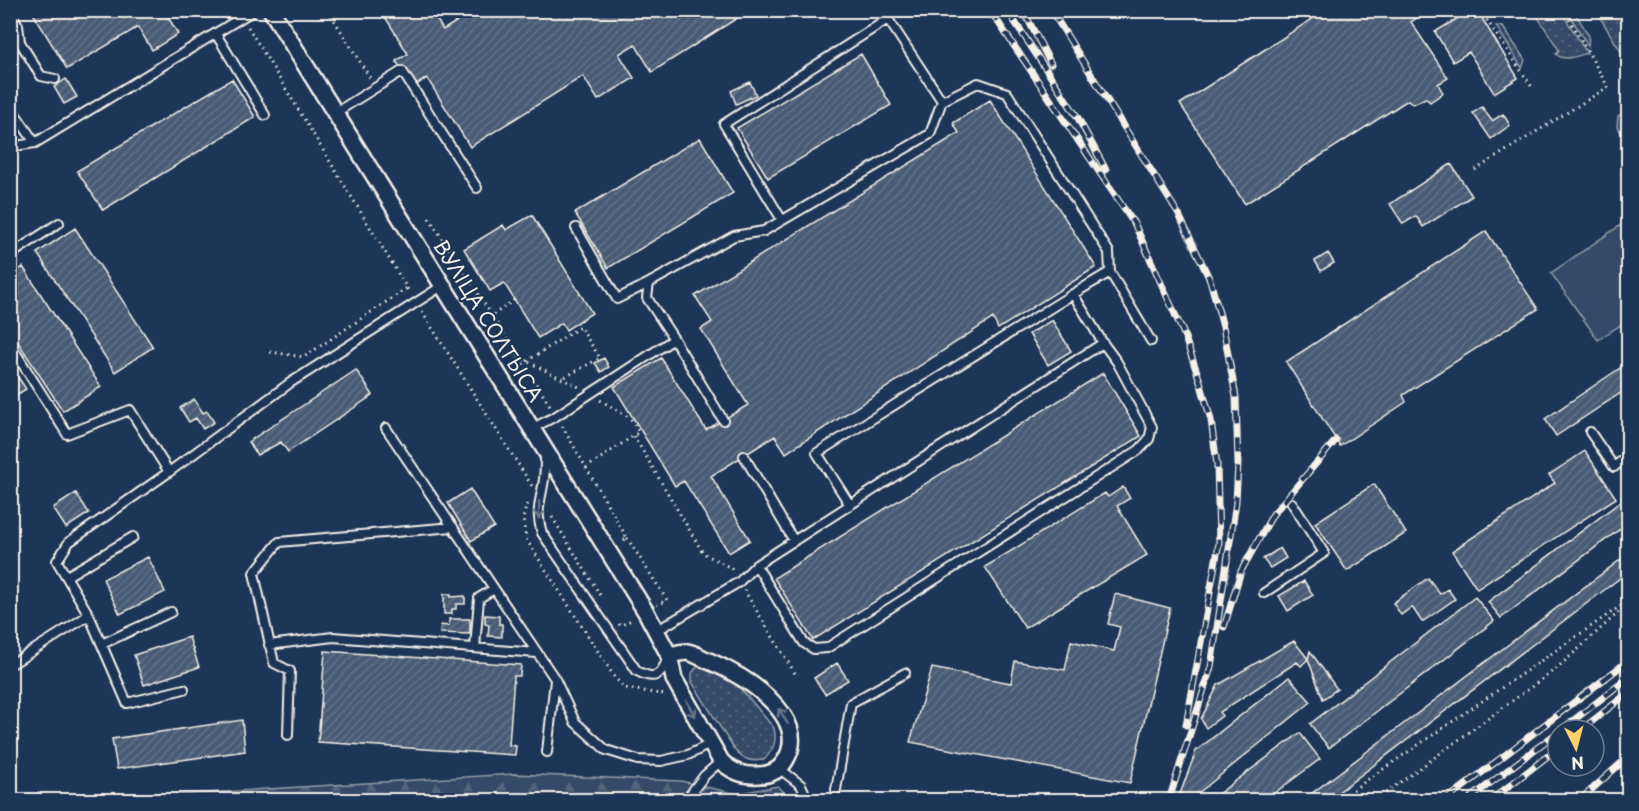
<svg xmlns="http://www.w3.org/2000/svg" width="1639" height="811" font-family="'Playpen Sans',sans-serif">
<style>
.grass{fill:url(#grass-dots);stroke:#949ea8;stroke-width:1.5}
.forest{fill:url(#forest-firs);stroke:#949ea8;stroke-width:1.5}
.pitch{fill:#354a67;stroke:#949ea8;stroke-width:1.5}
.building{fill:url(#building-hatch);stroke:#f4f1e8;stroke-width:1.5}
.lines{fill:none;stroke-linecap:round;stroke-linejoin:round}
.service-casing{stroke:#f4f1e8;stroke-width:12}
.minor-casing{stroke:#f4f1e8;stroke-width:20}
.path{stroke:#f4f1e8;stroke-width:3;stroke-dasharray:1.5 4.5;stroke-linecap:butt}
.service{stroke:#1d3557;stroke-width:8}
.minor{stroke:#1d3557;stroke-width:15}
.rail-casing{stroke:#f4f1e8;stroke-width:7}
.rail{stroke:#1d3557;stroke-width:4.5;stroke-dasharray:14;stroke-linecap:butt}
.oneway{stroke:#68778a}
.labels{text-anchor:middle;stroke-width:4.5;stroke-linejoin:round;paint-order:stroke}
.street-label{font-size:20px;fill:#f4f1e8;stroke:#1d3557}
</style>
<defs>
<pattern id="grass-dots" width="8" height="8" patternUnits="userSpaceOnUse" patternTransform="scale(1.5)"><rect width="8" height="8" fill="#354a67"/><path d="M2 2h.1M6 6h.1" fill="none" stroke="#53657d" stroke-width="1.8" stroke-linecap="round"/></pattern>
<pattern id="forest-firs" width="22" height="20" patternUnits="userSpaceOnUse" patternTransform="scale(1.5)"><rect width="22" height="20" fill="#354a67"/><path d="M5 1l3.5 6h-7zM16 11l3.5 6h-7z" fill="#53657d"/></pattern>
<pattern id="building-hatch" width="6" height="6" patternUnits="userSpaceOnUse" patternTransform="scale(1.5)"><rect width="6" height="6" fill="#485b74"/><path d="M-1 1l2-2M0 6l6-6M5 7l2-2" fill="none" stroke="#637388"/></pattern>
</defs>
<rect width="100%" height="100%" fill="#1d3557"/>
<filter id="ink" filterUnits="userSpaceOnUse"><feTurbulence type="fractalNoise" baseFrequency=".0167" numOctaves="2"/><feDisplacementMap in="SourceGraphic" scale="12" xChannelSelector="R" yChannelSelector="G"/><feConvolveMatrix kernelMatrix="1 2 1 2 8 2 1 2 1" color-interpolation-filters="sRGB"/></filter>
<g filter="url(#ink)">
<path class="grass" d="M1534,11h27l26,42c-10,3 -23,9 -31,1l3,-4z
M1567,11h7l15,25 -1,10z
M1596,11h32v52z
M1496,26l7,1 22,33 -3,8z
M1628,111v32l-11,-17 1,-10z
M697,667c33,-1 57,39 77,61 3,14 0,20 -9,31 -13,4 -23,1 -31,-10l-42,-67v-9z"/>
<path class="forest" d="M514,774l167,7 55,13 42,-8 14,14h-702z"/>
<path class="pitch" d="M1628,220v100l-30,20 -47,-67z"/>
<path class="building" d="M31,10h133l14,24 -26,16 -14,-23 -71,42z
M381,10h50l12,20 32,-20h275l-98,62 -17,-28 -16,10 15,24 -36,22 -15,-24 -113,71 -43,-69 -14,9 -17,-26 12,-7z
M1326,10h103l-18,12 37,56 -10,6 5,9 -13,9 -4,-4 -13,6 -5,-4 -163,104 -65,-100z
M1471,10h6l41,68 -24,15 -25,-41 -16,10 -18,-30z
M861,54l30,51 -123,73 -31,-50z
M66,79l11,18 -13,7 -10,-17z
M232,79l23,38 -152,93 -26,-39z
M750,82l6,13 -20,9 -5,-13z
M990,100l106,167 -98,62 -5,-11 -207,135 -11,-17 -64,40 39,64 -21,13 -45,-72 -9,5 -61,-99 47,-29 45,72 42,-25 -47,-76 11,-7 -17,-26 264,-163 -6,-10z
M1482,107l10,14 11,-7 7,11 -19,14 -18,-26z
M700,138l33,55 -125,75 -33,-55z
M1451,164l21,32 -49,31 -7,-11 -13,8 -13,-20z
M532,215l60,98 -26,17 -4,-7 -24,15 -34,-55 -14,8 -26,-42 39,-24 3,5z
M75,228l78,119 -38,25 -78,-119z
M1486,231l52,78 -135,86 3,7 -66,44 -54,-84z
M1328,253l6,10 -13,8 -6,-10z
M23,267l78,120 -38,24 -53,-81v-54z
M1052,320l19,31 -23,14 -19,-31z
M604,358l5,9 -8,5 -6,-9z
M1626,364l2,4v20l-72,48 -11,-17z
M10,365l16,24 -16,10z
M356,370l17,25 -85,57 -7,-10 -24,13 -9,-13z
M1103,373l38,63 -328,204 -39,-62z
M194,399l9,14 4,-2 7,11 -11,7 -7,-11 -7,4 -9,-14z
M1585,451l31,47 -139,91 -25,-38 103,-68 -6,-8z
M1374,484l32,49 -59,38 -32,-48z
M1123,487l7,11 -13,8 30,49 -122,73 -40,-61 120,-74 3,4z
M470,489l24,38 -23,14 -23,-38z
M76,493l13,20 -23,15 -13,-20z
M1628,496v27l-127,95 -13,-16z
M1280,548l6,10 -16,10 -7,-9z
M1628,554v18l-300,228h-25z
M148,557l17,35 -45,22 -17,-35z
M1428,578l12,16 8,-5 7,10 -33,23 -10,-15 -11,8 -8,-12z
M1304,581l9,14 -25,16 -9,-15z
M444,594h7v3l14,-1v8h-9v5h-4v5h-8z
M1115,594l55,14 -40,175 -220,-41 22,-74 79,15 4,-22 50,9 6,-29 43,10 6,-24 -12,-3z
M1475,597l19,24 -165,127 -19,-24z
M485,615l14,1v8h3v13l-14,-1 1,-11 -4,-1z
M449,619h21v15l-30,-1 1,-8 8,1z
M189,637l10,30 -55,18 -10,-30z
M1294,641l14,18 -7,7 -4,-4 -77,50 2,4 -16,12 -5,-9 17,-34z
M325,651l196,14 -1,11h-6l-5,69 7,1 -1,9 -197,-13z
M1310,651l27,38 -14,10 -15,-40z
M837,663l11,17 -23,14 -11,-16z
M1289,677l22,25 -120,97 -11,-5 16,-43z
M242,720l3,31 -128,18 -5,-30z
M1300,733l20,26 -55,41h-55z"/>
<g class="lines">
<g class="service-casing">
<path id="service" d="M10,12l8,13 2,17 21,34 14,3
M216,34l49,81
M10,106l25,37 -20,3 -5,2
M335,113l67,-42 75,117
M35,143l219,-133
M782,220l-58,-96 164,-105 54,82
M576,228l41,71 32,-16
M10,255l49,-32
M1110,272l41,69
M1628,332v1
M674,339l49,81
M10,344l57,90 63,-24 39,62 121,-89 152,-97
M386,428l169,251 20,43 31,28 32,10 23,1 27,-6 22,-11
M531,429l25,-13 118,-77 -27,-41 2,-15 85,-47 30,-5 166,-97 12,-33 36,-18 29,10 102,159 1,20 -37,22 30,49
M1590,432l24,35 14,-11
M545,454c0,8 0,17 -1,25 -3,22 -9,31 -2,54l95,138c17,9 23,6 30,-11
M744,456l50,85
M850,505l-33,-52 256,-159
M67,576l66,-39
M1264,593l60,-40 -32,-50
M89,615l38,88 57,-14
M656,631l83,-49 17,-17 347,-222 14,19 35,65 -3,12 -10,11 -312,198 -13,1 -10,-6 -48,-78
M102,644l69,-32
M269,645l64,-8 204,16
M475,648l4,-50 15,-9
M10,665l79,-50 -32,-54 12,-19 100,-70
M288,735l2,-64 -16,-8 -20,-90 25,-31 174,-15
M547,752l8,-72
M780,769l21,16 7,15
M836,790l15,-87 54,-30
M686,800l18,-24 17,-15"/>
</g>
<g class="minor-casing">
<path id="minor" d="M271,10l375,602 23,43 5,24 47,82c11,11 22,15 37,14 11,0 21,-4 27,-14 28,-45 -43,-86 -76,-100 -7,-3 -15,-8 -22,-9 -5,0 -12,2 -18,3"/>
</g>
<path class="path" d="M328,10l42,68
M1480,10l52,77
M248,27l162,266
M1475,170l133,-83 -44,-77
M429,218l63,98
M514,300l-22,16 59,91
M422,312l110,174
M270,352l34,5 103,-69
M518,357l61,30
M527,361l53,-34 20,31 -37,20
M562,426l65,112 -6,5
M634,436l69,117 28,15 2,4
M586,468l53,-36 -9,-14 -30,-18
M527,504l-4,14 3,21 89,139 10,10 41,7
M552,517l50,81
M627,538l40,62 -10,5
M744,590l52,85
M619,624l1,2 13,-7
M1338,800l290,-199
M1376,800l180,-131 72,-65"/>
<use href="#service" class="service"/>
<use href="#minor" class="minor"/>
<g class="rail-casing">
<path id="rail" d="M990,10l145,215 48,107 17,49 11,39 6,45 2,78 -33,182
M1007,10l71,108 28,52
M1023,10l28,54
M1051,10l128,205 31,65 13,47 13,70 2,67 -2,38 -25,165 -42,133
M1224,627l17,-56 32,-57 63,-74
M1561,730l67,-52
M1581,730l47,-37
M1446,800l182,-139
M1468,800l90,-68
M1491,800l67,-52
M1580,800l48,-43
M1620,800l8,-11"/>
</g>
<use href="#rail" class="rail"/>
</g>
<defs><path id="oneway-shaft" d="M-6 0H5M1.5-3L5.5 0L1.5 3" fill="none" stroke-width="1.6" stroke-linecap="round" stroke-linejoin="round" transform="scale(1.5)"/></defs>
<g class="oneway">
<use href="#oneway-shaft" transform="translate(539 510) rotate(92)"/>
<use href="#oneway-shaft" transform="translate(691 709) rotate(61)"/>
<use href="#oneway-shaft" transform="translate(783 716) rotate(-122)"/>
</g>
</g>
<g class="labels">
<g class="street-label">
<text transform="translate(488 321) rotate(58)" y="7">ВУЛІЦА СОЛТЫСА</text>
</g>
</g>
<rect width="1639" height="811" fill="none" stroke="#1d3557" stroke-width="36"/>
<rect x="18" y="18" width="1603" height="775" fill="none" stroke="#f4f1e8" stroke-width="2" filter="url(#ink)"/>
<g transform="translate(1576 748) rotate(174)"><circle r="28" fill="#1d3557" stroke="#738091" stroke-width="1.5"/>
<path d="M0-4.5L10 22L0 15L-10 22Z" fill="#ffd166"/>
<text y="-9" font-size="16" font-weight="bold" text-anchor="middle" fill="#f4f1e8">N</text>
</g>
</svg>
